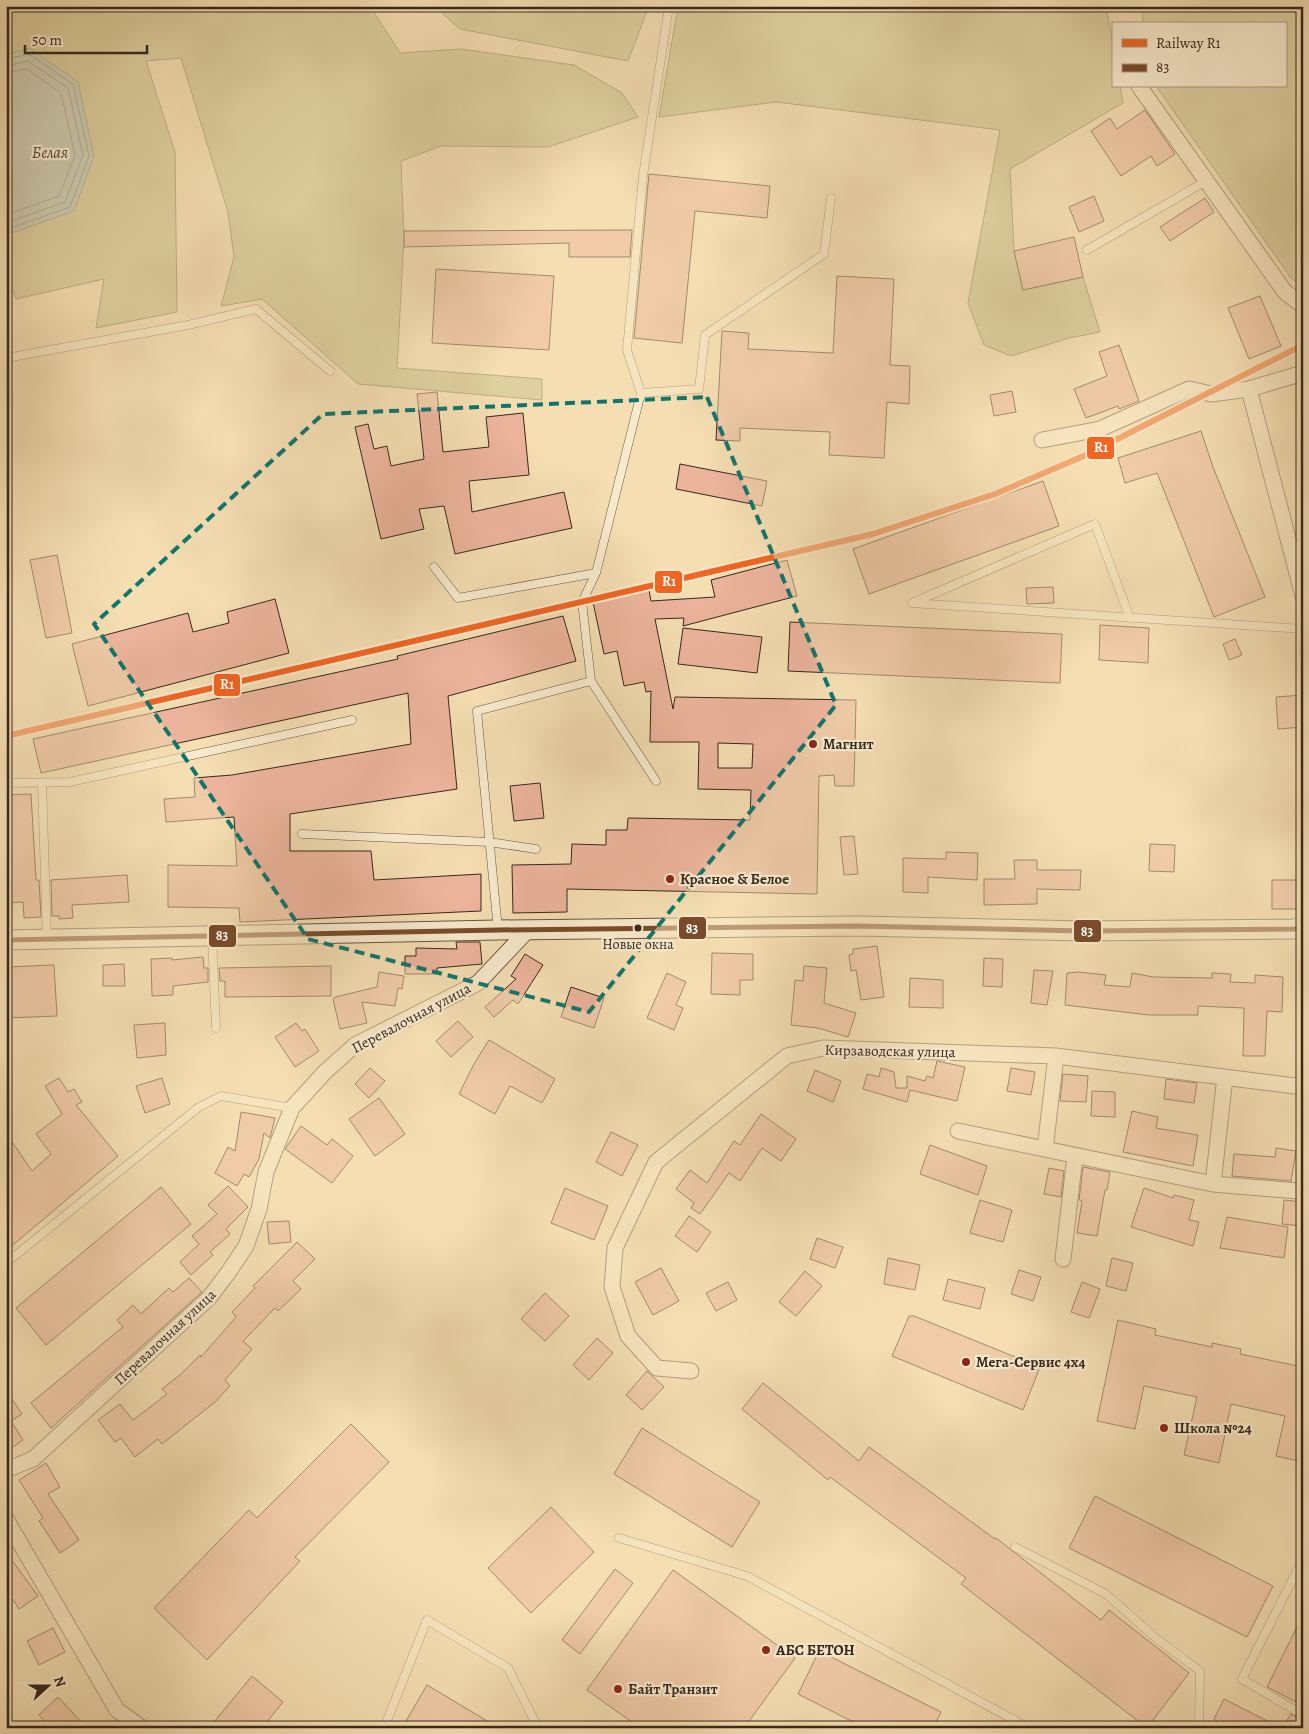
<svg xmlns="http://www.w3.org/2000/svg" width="1309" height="1734" font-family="Alegreya,serif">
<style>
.green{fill:#c3bf87;stroke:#7d7452}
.water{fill:#9fbab6;stroke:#758079}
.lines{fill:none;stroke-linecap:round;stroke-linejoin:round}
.shore{stroke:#6b716a;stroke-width:1}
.building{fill:#ecb49c;stroke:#37281e;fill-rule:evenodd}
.service-casing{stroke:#665643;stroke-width:9}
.minor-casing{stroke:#665643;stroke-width:17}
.tertiary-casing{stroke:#665643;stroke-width:21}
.service{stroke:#f8eacd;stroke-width:8}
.minor{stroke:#f8eacd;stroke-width:15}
.tertiary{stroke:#f8eacd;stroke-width:19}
.bus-1-casing{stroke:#f8eacd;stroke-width:9}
.bus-1{stroke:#7a4b2a;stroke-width:5}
.rail-1-casing{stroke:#f8eacd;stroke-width:10}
.rail-1{stroke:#f26522;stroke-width:6}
.marked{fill:none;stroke:#0f766e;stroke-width:4;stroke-dasharray:10 6;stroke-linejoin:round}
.poi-dot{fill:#8f2418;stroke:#f8eacd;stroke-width:2}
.bus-dot{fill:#37281e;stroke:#f8eacd;stroke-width:2}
.labels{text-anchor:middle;stroke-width:4.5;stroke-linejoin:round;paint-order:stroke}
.bus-label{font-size:14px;fill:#37281e;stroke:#f8eacd}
.poi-label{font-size:15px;font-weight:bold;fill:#37281e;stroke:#f8eacd;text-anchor:start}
.street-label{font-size:15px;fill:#37281e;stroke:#f8eacd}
.water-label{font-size:16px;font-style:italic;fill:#514c44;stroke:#f8eacd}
.line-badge{stroke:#f8eacd;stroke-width:2}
.badge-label{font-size:14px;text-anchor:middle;font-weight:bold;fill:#fff}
</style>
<rect width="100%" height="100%" fill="#f4deb2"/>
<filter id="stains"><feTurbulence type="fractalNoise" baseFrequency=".004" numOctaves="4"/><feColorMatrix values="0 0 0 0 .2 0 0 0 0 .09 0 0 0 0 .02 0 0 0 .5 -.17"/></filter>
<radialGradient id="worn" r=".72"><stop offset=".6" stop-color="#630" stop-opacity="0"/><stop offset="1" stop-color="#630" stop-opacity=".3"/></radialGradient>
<path class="green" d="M6,6h364l30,47 61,-4 113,16 48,28 16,24 -90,30 -107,-1 -40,15 3,77 -7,130 145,11v21l-184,-16 -96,-85 -41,7 13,-49 -6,-45 -47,-154 -35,3 29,91 2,160 -81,16 8,-49 -88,20 -10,-24v-40l3,-2 21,-185 -24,7z
M434,6h215l-21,55 -168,-32z
M678,6h428l7,39v41h7l3,17 -113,66 4,82 9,39 60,-13 17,55 -31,6 -58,18 -27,-11 -16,-42 32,-173 -224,-28 -117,15z
M1141,6h162v281l-12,-9 -135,-192h129v-62h-142z"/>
<path class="water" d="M30,48l48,34 16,74 -20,55 -68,24v-180z"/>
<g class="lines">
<path class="shore" d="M6,59l23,-5 44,30 16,72 -19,51 -64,23
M6,66l22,-5 40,27 15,67 -18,47 -59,21
M6,73l21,-4 34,24 14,62 -16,41 -53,19"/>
</g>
<path class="building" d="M1145,110l30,44 -18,12 -6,-10 -30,20 -30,-45 19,-13 7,11z
M649,174l121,12 -3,32 -72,-7 -13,132 -48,-5z
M1094,196l10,25 -25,11 -10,-25z
M1205,198l9,14 -44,29 -10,-14z
M632,230l-2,27h-61v-14l-165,4v-16z
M1074,237l9,40 -60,13 -9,-39z
M436,269l118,7 -5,74 -117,-7z
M837,276l57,3 -4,86 20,1 -1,38 -22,-2 -3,56 -55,-3 1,-23 -90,-4v13l-24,-1 6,-109 27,2 -1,16 85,4z
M1260,296l21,50 -32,13 -21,-51z
M1119,345l20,56 -20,8 -1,-3 -32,12 -12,-29 33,-13 -8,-24z
M1012,391l4,21 -22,4 -4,-21z
M437,392l6,60 46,-5 -3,-30 37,-4 6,62 -60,6 3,31 92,-20 8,36 -117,26 -11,-48 -25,3 5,20 -43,10 -26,-112 13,-3 6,25 13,-3 4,20 33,-7 -7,-65z
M1201,431l12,36 52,130 -51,20 -57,-144 -32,10 -7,-25z
M680,464l87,17 -5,25 -86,-17z
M1043,481l16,45 -190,68 -16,-45z
M57,555l15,78 -26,5 -16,-78z
M787,560l10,36 -114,30 1,-8 -29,1 18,90 2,-12 181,3 -2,86h-19l-1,-11 -15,1 -2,118 -250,-5v23l-54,1 -1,-48 59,-1 1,-20 34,1v-15h21l1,-12 122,2 1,-30 -53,-1 1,-47h-49l1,-51 -5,1 -2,-10 -20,4 -7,-35 -13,3 -11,-52 56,-12 2,11 64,-4 -4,-17zM718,743l35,1 -1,24h-34z
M1053,587l1,16 -27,1 -1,-16z
M275,599l14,54 -201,53 -16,-62 116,-31 5,19 36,-9 -2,-11z
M563,616l13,45 -128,35 9,93 -167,25v37h81l3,29 107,-6v37l-241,11 -1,-14 -71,-1v-42l69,1 -3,-49 -68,5 -2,-23 31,-2 -1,-19 38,-3 179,-31 -3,-51 -367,80 -8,-34 365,-80 -1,-3z
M790,622l272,12 -2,49 -272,-12z
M1100,625l49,3 -1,35 -49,-3z
M683,628l79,9 -5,36 -79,-9z
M1235,639l7,16 -13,5 -6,-16z
M1303,695v32l-25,2 -2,-32z
M540,783l4,35 -30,3 -4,-35z
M31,794l5,86h3l2,37 -17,1 -1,-16 -17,1v-108z
M854,836l4,38 -14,1 -4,-38z
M1150,844l25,1 -1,27 -25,-1z
M946,852l32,1 -1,27 -49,-3v16l-25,-1v-34l43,1z
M1014,860h23v10h44l-1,20 -43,-1v15l-53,1v-26h31z
M127,875l2,27 -57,3 1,13 -14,1v-3h-7l-1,-36z
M1272,880h31v29h-31z
M456,942h24l2,22 -45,4v6h-32v-18h11v-8l41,1z
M877,946l7,51 -23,3 -5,-30 -5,1 -2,-16 4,-1v-5z
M712,953l41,1v26h-13v15l-29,-1z
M525,954l18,11 -25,39 -5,-4 -19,17 -9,-10 31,-28 -5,-3z
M203,957l1,11h4v14l-35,4v9l-21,1 -1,-37 21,-1v2z
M984,958l19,1 -1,28 -19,-1z
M124,964l1,22h-22v-21z
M54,965l3,51 -51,2v-51z
M331,966v30l-106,1v-16h-5l-1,-13z
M804,966l23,2 -3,35 32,10 -8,24 -30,-9 -27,-3 4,-45 8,1z
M1034,970l19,1 -6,34 -16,-2z
M379,972l25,4 -2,13 -4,-1 -3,18 -33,-4 5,21 -27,6 -7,-30 2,-2 42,-10z
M1078,972l28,3 -2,10 26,2 2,-14 21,4 59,1v-5l19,1 -1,8 25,1v-8l28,2 -1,35 -15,-1 -2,45h-22l1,-48 -46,-2v9h-49l-84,-10 2,-32z
M667,973l19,9 -10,23 7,3 -9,22 -27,-12z
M910,978l33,2v28l-34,-1z
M571,987l33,11 -10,30 -33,-11z
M458,1021l15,16 -22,20 -15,-16z
M165,1023l1,32 -29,3 -3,-33z
M296,1023l6,8 3,-2 14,22 -24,16 -20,-30z
M489,1040l66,39 -13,24 -32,-17 -15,28 -36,-20 15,-30z
M937,1061l28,6 -8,34 -47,-11 -3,12 -44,-13 4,-15 12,3 2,-9 13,4 2,16h11v-12l18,5 2,-5 6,2z
M370,1068l15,13 -16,17 -14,-14z
M1011,1068l24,4 -4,23 -24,-4z
M815,1070l26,11 -8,21 -26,-11z
M1063,1074l25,2 -2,26 -26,-1z
M59,1078l9,14 6,-3 8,13 -6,3 42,51 -112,95v-118l26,38 19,-17 -15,-20 26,-20 -17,-28z
M162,1078l8,26 -25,9 -9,-27z
M1166,1079l31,4 -3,20 -30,-4z
M1092,1091l23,1v25l-24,-1z
M379,1098l26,36 -30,22 -26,-37z
M1132,1111l26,6 -2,11 42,7 -5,31 -70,-14z
M241,1112l34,6 -5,20 -6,-5 -5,26 -10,18 -5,-3 -7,12 -22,-13 13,-26 7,4z
M761,1114l35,25 -15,22 -19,-13 -22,33 -11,-8 -29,41 -9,-6 3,-5 -18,-14 14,-19 17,13 27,-42 6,4z
M301,1126l26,19 5,-6 21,17 -21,27 -47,-34z
M611,1132l27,13 -16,31 -26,-14z
M930,1145l57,21 -9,29 -58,-21z
M1276,1148l20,3 -5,30 -59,-5 2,-22 41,3z
M1083,1167l27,5 -3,18h-2l-8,46 -20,-3 5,-32 -3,-1z
M1049,1168l15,3 -3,26 -17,-3z
M228,1186l20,21 -22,22 4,5 -20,18 3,3 -22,20 -11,-13 19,-18 -7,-8 25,-22 -9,-9z
M161,1187l30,37 -145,121 -30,-37z
M565,1188l43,18 -14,34 -43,-17z
M1144,1188l29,10 1,-3 20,5 -5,20 10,2 -6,24 -62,-19z
M980,1200l32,10 -9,32 -33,-9z
M1284,1200l19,2 -2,24 -19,-2z
M689,1216l22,16 -14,20 -22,-16z
M1227,1217l61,10 -4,31 -64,-10z
M289,1221l2,21 -22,2 -2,-22z
M817,1238l26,9 -8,21 -25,-9z
M297,1242l18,17 -22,22 8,8 -23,22 -3,-3 -32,33 9,8 -27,31 5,6 -15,16 -53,42 -4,-5 -23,18 -14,-19 -6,4 -17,-22 22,-16 13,16 34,-26 -5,-5 18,-14 20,-20 1,2 35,-40 -4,-5 23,-24 -2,-2z
M888,1258l32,7 -5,25 -31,-6z
M1112,1258l21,5 -7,28 -20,-5z
M661,1268l18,33 -26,14 -18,-33z
M1019,1270l22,7 -8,24 -22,-7z
M805,1271l17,15 -26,30 -17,-14z
M189,1278l13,14 -151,136 -20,-25 92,-76 -6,-7 16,-15 8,9 28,-26 4,4z
M948,1279l37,9 -5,21 -37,-9z
M728,1282l9,18 -21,11 -10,-18z
M1082,1282l18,7 -11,29 -18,-6z
M545,1293l24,23 -24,25 -24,-22z
M909,1316h5l126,51 -17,43 -131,-54z
M1118,1320l38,9 -1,6 57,12v-4l29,6 -1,5 63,13v95l-27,-6 9,-40 -54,-12 -12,59 -35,-8 13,-58 -53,-11 -9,43 -38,-8z
M597,1338l16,15 -24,27 -16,-15z
M647,1371l17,16 -22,23 -16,-15z
M763,1383l96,78 10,-14 126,92 1,-1 105,82 8,-10 80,63 -42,55 -186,-144 5,-6 -136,-101 -2,3 -86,-71z
M6,1390l16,24 -11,7 12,19 -17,12z
M351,1424l38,38 -94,95 5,4 -93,99 -53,-52 95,-98 8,8z
M642,1428l118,74 -28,45 -118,-73z
M46,1463l14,24 -12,7 31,46 -19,13 -21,-32 4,-3 -24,-38z
M1095,1496l178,90 -26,51 -178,-89z
M551,1507l43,45 -63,61 -43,-45z
M6,1552l32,44 -19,13 -13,-20z
M615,1569l18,14 -53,71 -18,-14z
M673,1570l122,88 -51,70h-104l-53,-38z
M1303,1615v93l-6,-3 1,-2 -31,-16z
M53,1628l12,24 -26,13 -12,-24z
M819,1651l122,61 -8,16h-68l-67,-34z
M252,1676l31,26 -21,26h-53z
M427,1685l72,43h-97z
M58,1697l29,31h-36l-12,-13z
M1224,1699l57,29h-56l-11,-9z
M1291,1714l12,7v7h-21z"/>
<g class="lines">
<g class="service-casing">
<path id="service" d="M1087,250l119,-69
M6,358l182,-33 68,-16 74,62
M641,393l58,-4 6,-54 119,-81 7,-56
M434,567l24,31 138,-25 -14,29 9,79
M596,573l45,-180 -14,-43 16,-174 26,-170
M1130,618l-35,-94 -183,79 391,26
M6,783l64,-1 282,-62
M42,783l5,156
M302,834l187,8 47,7
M498,930l-21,-219 114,-30 65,100
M212,936l4,92
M6,1263l193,-156 22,-11 71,12
M619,1538l128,38 282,152
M1015,1547l91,47 51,45 43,32 -1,51 2,6
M1303,1559l-61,120 61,36
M384,1728l43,-108 81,48 28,56v4"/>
</g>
<g class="minor-casing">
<path id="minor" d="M1139,86l146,206 18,14
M1303,373l-54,16 54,207
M1042,440l58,-11 89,-40 22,5 38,-5
M958,1131l255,53 85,7
M1045,1149l11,-93
M1213,1184l12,-107
M1063,1259l12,-103
M691,1371l-34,-3 -29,-32 -16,-49 3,-39 41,-86 131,-106 36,-8 233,8 247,31
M6,1470l27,-11 176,-161 19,-25 18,-27 13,-37 7,-37 26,-64 33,-36 30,-27 123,-62 50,-53
M6,1519l111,191 25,18"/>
</g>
<g class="tertiary-casing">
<path id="tertiary" d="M6,940l492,-10 360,-4 226,5 211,-2 8,-3"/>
</g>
<use href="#service" class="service"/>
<use href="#minor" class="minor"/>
<use href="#tertiary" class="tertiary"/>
<g class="bus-1-casing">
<path id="bus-1" d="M6,940l492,-10 360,-4 226,5 211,-2 8,-3"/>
</g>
<use href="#bus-1" class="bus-1"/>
<g class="rail-1-casing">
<path id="rail-1" d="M6,736l867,-202 122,-40 91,-39 217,-110"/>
</g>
<use href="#rail-1" class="rail-1"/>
</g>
<path d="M0 0H1309V1734H0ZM707,397l129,308 -247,307 -281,-73 -214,-315 229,-210z" fill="#f4deb2" fill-opacity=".55" fill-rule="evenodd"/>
<path class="marked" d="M707,397l129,308 -247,307 -281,-73 -214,-315 229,-210z"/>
<g class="poi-dot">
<circle cx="813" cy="744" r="5"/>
<circle cx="670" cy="879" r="5"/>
<circle cx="966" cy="1362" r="5"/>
<circle cx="1164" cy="1428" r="5"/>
<circle cx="766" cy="1650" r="5"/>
<circle cx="618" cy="1689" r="5"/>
</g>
<circle class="bus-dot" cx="638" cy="928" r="4.5"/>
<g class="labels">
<g class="bus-label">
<text x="638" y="949">Новые окна</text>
</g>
<g class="poi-label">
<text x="823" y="749">Магнит</text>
<text x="680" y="884">Красное &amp; Белое</text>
<text x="976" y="1367">Мега-Сервис 4х4</text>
<text x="1174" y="1433">Школа №24</text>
<text x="776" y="1655">АБС БЕТОН</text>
<text x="628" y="1694">Байт Транзит</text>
</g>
<g class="street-label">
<text transform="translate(411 1018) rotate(-28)" y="5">Перевалочная улица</text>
<text transform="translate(890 1051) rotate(1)" y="5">Кирзаводская улица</text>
<text transform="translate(165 1337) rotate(-43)" y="5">Перевалочная улица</text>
</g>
<g class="water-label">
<text x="50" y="158">Белая</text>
</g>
</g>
<g class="line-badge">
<rect x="1086" y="436" width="29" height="24" rx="5" fill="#f26522"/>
<rect x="654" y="570" width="29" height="24" rx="5" fill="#f26522"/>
<rect x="213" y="673" width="28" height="24" rx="5" fill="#f26522"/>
<rect x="678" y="916" width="29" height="24" rx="5" fill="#7a4b2a"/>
<rect x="1073" y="919" width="29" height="24" rx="5" fill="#7a4b2a"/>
<rect x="208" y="924" width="29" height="24" rx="5" fill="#7a4b2a"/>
</g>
<g class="badge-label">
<text x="1101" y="452">R1</text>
<text x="669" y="586">R1</text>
<text x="227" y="689">R1</text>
<text x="692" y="933">83</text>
<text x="1087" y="936">83</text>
<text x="222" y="940">83</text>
</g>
<rect width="1309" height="1734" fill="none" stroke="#f4deb2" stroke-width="25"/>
<rect x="8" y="8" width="1294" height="1719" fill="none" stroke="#37281e" stroke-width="2.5"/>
<rect x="12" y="12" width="1284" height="1709" fill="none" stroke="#37281e"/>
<rect x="1112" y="22" width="175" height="65" fill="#f8eacd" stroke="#ab9c87"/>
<rect x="1122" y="39" width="25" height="8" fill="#f26522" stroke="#ab9c87"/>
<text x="1156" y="48" font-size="15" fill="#37281e">Railway R1</text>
<rect x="1122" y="64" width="25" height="8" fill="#7a4b2a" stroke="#ab9c87"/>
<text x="1156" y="72" font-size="15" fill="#37281e">83</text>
<g transform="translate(48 1686) rotate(69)" stroke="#f8eacd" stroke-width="4" paint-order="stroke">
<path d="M0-4L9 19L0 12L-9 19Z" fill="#37281e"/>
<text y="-8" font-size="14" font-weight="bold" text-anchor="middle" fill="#37281e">N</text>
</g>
<path d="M25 45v8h122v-8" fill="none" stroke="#37281e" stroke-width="2.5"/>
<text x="32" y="45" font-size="15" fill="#37281e" stroke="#f8eacd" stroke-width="4" paint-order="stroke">50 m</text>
<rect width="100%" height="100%" filter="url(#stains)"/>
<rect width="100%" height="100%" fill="url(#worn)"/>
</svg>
